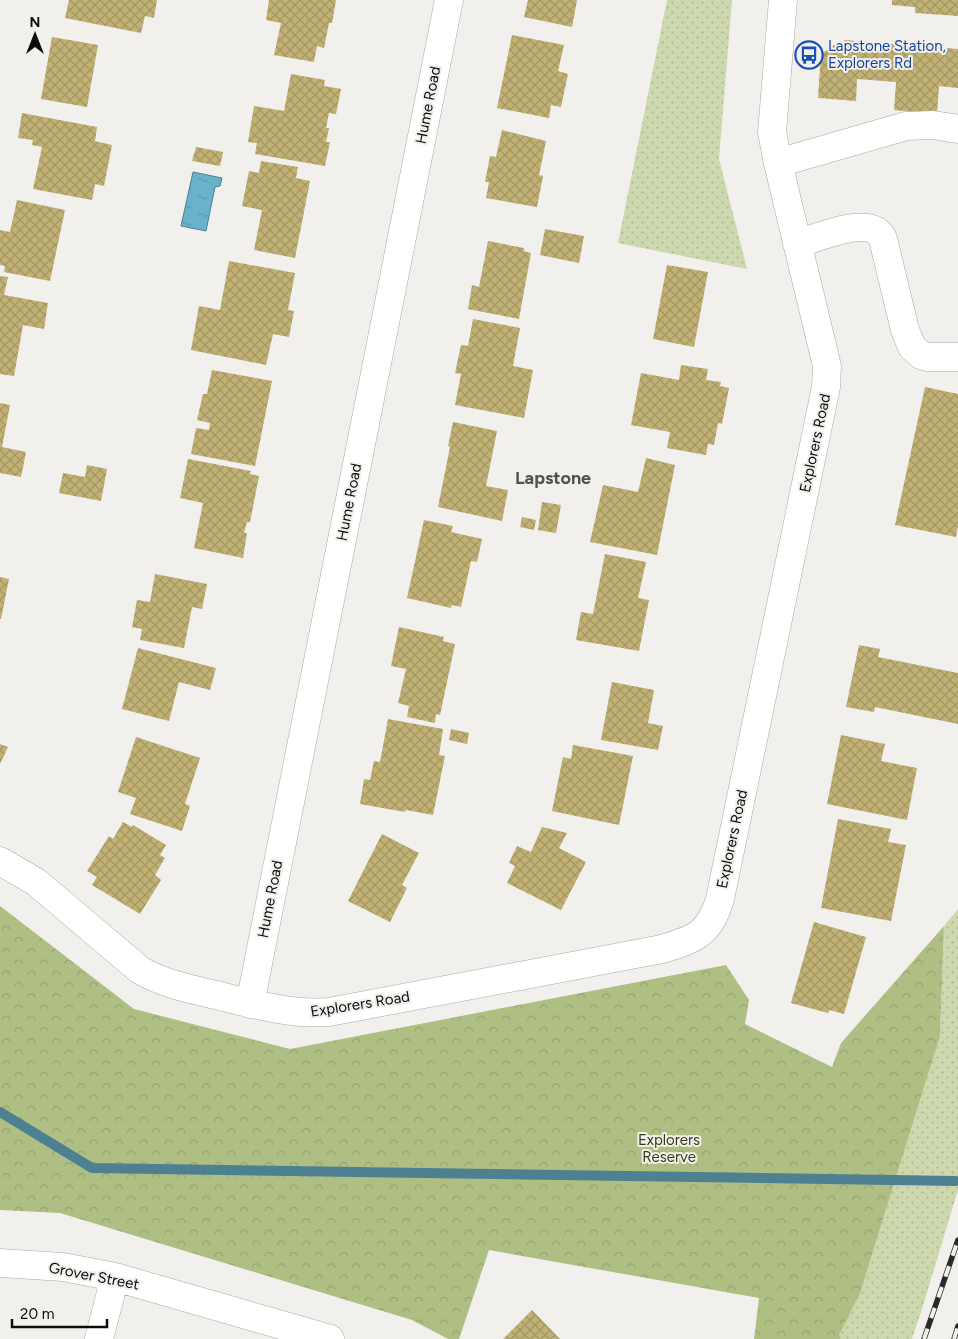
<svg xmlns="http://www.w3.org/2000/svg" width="958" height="1339" font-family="Figtree,sans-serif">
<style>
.grass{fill:url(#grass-dots)}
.forest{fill:url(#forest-crowns)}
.water{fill:url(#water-ripples);stroke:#4d8091}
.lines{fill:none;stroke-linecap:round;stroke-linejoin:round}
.stream{stroke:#4d8091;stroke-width:10}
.building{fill:url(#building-cross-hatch)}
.minor-casing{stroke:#a9a8a5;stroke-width:29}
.minor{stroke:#fff;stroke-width:28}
.rail-casing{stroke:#2b2a28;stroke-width:5.5}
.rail{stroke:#f1f0ec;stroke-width:4;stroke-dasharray:11;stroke-linecap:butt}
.labels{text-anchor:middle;stroke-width:4;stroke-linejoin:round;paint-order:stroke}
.transit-label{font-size:15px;fill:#164399;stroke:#f1f0ec;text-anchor:start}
.street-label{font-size:15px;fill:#0d0c0b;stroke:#f1f0ec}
.park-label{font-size:15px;fill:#363f13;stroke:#f1f0ec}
.quarter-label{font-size:18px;font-weight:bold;fill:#52514e;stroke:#f1f0ec}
</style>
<defs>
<pattern id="grass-dots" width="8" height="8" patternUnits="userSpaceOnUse" patternTransform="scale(1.25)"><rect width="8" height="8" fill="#cdd8af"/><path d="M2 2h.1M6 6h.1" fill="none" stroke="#afb895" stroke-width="1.8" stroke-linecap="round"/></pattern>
<pattern id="forest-crowns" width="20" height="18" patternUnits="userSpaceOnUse" patternTransform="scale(1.25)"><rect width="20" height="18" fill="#afbf84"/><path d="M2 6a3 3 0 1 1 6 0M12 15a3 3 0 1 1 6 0" fill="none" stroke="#95a371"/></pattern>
<pattern id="water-ripples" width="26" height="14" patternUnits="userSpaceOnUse" patternTransform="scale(1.25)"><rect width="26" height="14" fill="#69b2ca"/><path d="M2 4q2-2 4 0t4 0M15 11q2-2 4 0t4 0" fill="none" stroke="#5a98ac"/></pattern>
<pattern id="building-cross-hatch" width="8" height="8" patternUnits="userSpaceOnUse" patternTransform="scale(1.25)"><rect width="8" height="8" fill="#c1b175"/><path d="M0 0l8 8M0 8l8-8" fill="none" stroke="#a59764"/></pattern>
</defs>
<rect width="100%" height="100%" fill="#f1f0ec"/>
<path class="grass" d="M667,0h65l-13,159 28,110 -129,-26z
M958,909v281l-36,119 -10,30h-71l-2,-4 21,-43 80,-256 4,-110z"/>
<path class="forest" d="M0,906l134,103 156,40 436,-84 23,35 -4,24 87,43 9,-24 103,-117 -4,110 -80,257 -21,42 2,4h-87l5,-41 -270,-48 -30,89h-11l-36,-19 -352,-107 -60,-3z"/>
<path class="water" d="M193,172l29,6 -2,8 -5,1 -9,44 -25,-5z"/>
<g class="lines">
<path class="stream" d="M0,1112l92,56 864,13"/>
</g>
<path class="building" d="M69,0h88l-3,18 -9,-2 -4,17 -76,-15z
M269,0h67l-4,23h-3l-5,25 -7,-2 -3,16 -40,-7 7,-32 -15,-3z
M528,0h49l-5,27 -48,-10z
M892,0h66v16l-43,-3v-6l-23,-2z
M512,35l52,10 -6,26 10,3 -7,33 -10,-2 -2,13 -52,-10z
M52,37l46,8 -11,62 -46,-8z
M844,40l114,9v39l-19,-2 -2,28 -43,-4 2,-28 -39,-3 -1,22 -38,-3 3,-44 13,-9 9,1z
M291,74l34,6 -1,6 17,3 -5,25 -7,-1 -3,15h3l-3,14h4l-5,24 -70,-12 2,-11 -9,-1 6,-36 30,5z
M22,113l75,14 -2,14 17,4 -8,41 -9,-2 -3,16 -59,-11 9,-42 -10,-2 1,-5 -15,-2z
M502,130l44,11 -7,34 4,1 -6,31 -51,-9 3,-16h-4l5,-26 6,1z
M196,147l27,5 -3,14 -28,-5z
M261,161l37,6 -2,11 14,3 -15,77 -41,-8 8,-40 -20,-4 7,-35 10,2z
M17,200l48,10 -15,71 -46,-9 1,-6 -5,-1v-35l10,2z
M545,229l39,7 -5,27 -39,-8z
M488,241l36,7v3l7,2 -12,66 -51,-10 4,-24 7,2z
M229,261l66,12 -7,37 6,1 -5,26 -16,-3 -7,31 -75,-15 8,-44 21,4z
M667,265l41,7 -14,75 -41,-8z
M0,276l8,1 -4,18 44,8 -4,26 -21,-4 -9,51 -14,-2z
M473,319l47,9 -7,38 20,4 -9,48 -69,-13 6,-31 -6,-1 6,-28 7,1z
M681,365l27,4 -2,11 15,2 -1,4 9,2 -7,36 -4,-1 -4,22 -6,-1 -2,11 -39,-7 3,-16 -39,-7 10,-52 38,7z
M212,370l60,11 -17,85 -64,-12 5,-26 13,2 1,-7 -13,-3 6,-26h4z
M925,387l33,7v132l-2,11 -61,-12z
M0,403l10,2 -8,42 24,5 -5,25 -21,-4z
M453,422l44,9 -11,55 22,4 -6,31 -64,-14 12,-60 -2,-1z
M646,458l29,7 -18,90 -67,-13 13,-57 35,7z
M188,459l63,12 -1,3 9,2 -9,46h-3l-3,11h3l-4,25 -49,-10 9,-45 -23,-5z
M87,465l20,4 -6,32 -42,-8 4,-20 22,4z
M542,502l19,3 -5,28 -18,-3z
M522,517l14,3 -2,10 -14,-3z
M424,520l29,6 -2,6 31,7 -5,23 -6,-1 -10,46 -9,-2 -1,3 -44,-10z
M605,554l41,8 -8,36 11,2 -10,51 -63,-11 5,-28 12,2z
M155,574l52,10 -5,25 -10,-2 -8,41 -44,-8 2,-11 -10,-2 5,-27 13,2z
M0,577l9,2 -8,40h-1z
M399,627l45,10 -1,4 12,3 -15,71 -4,-1 -1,9 -28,-6 2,-11 -11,-3 8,-34 -15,-3z
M859,645l21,4 -2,8 80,16v51l-83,-17 -1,5 -28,-5z
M138,648l78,20 -6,22 -31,-8 -10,39 -47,-12z
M612,682l42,8 -6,33 15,3 -5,24 -57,-10z
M388,719l55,10 -4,26 6,1 -12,59 -27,-5 -1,2 -45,-8 4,-25 6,1 4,-19 6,1z
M451,729l18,4 -2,11 -18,-4z
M841,735l44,9 -4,17 36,7 -10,52 -80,-16z
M136,737l64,21 -15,46 5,2 -8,25 -52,-17 6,-16 -18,-6z
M0,744l8,3 -8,17z
M573,745l60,11 -14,69 -67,-14 11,-54 8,2z
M838,819l53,10 -3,13 18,3 -15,76 -70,-13z
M123,822l9,5 1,-2 33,20 -6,10 5,3 -10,17 6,5 -21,34 -48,-29 5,-8 -10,-6 22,-35 4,3z
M542,827l25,6 -8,15 27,14 -25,48 -54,-27 8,-17 -6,-3 8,-17 14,6z
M382,834l37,19 -17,32 5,3 -17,34 -42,-21z
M814,922l52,15 -22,77 -15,-4 -1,3 -37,-10z
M532,1310l28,29h-57z"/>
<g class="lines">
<g class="minor-casing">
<path id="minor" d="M778,163l128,-37 27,-1 25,4
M797,244c20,-6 75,-31 86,-5l22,91 7,17 9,8 7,2h30
M0,861l36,21 104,88c24,14 50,19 76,25 37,9 75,20 113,17l333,-63c33,-10 48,-15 58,-50l106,-512 1,-21 -49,-203 -6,-31 11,-132
M250,1004l199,-1004
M0,1263l63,4 52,10 215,62
M99,1339l16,-62"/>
</g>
<use href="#minor" class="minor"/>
<g class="rail-casing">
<path id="rail" d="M924,1339l34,-99
M954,1339l4,-13"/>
</g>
<use href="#rail" class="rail"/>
</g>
<defs>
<g id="bus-ring" transform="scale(1.4375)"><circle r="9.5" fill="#f1f0ec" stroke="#1a4fb4" stroke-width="1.5"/><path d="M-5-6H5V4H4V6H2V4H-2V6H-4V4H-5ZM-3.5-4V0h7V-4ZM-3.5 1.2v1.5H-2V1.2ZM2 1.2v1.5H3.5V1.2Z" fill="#1a4fb4"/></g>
</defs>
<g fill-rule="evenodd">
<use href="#bus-ring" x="809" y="55"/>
</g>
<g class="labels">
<g class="transit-label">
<text x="828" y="51">Lapstone Station,<tspan x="828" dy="17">Explorers Rd</tspan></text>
</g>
<g class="street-label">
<text transform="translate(428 105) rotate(-79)" y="5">Hume Road</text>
<text transform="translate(815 443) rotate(-78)" y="5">Explorers Road</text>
<text transform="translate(349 502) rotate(-79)" y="5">Hume Road</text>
<text transform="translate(732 839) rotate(-78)" y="5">Explorers Road</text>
<text transform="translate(270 899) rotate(-79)" y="5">Hume Road</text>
<text transform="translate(360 1004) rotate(-9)" y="5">Explorers Road</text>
<text transform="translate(94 1276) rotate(11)" y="5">Grover Street</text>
</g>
<g class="park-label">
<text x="669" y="1145">Explorers<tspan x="669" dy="17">Reserve</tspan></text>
</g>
<g class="quarter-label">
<text x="553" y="484">Lapstone</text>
</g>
</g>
<g transform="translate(35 35)" stroke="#f1f0ec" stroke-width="4" paint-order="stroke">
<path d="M0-4L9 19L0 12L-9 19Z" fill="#0d0c0b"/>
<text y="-8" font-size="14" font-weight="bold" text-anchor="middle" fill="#0d0c0b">N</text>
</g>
<path d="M12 1319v8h95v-8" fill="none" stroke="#0d0c0b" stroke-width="2.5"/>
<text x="20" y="1319" font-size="15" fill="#0d0c0b" stroke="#f1f0ec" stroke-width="4" paint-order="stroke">20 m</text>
</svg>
